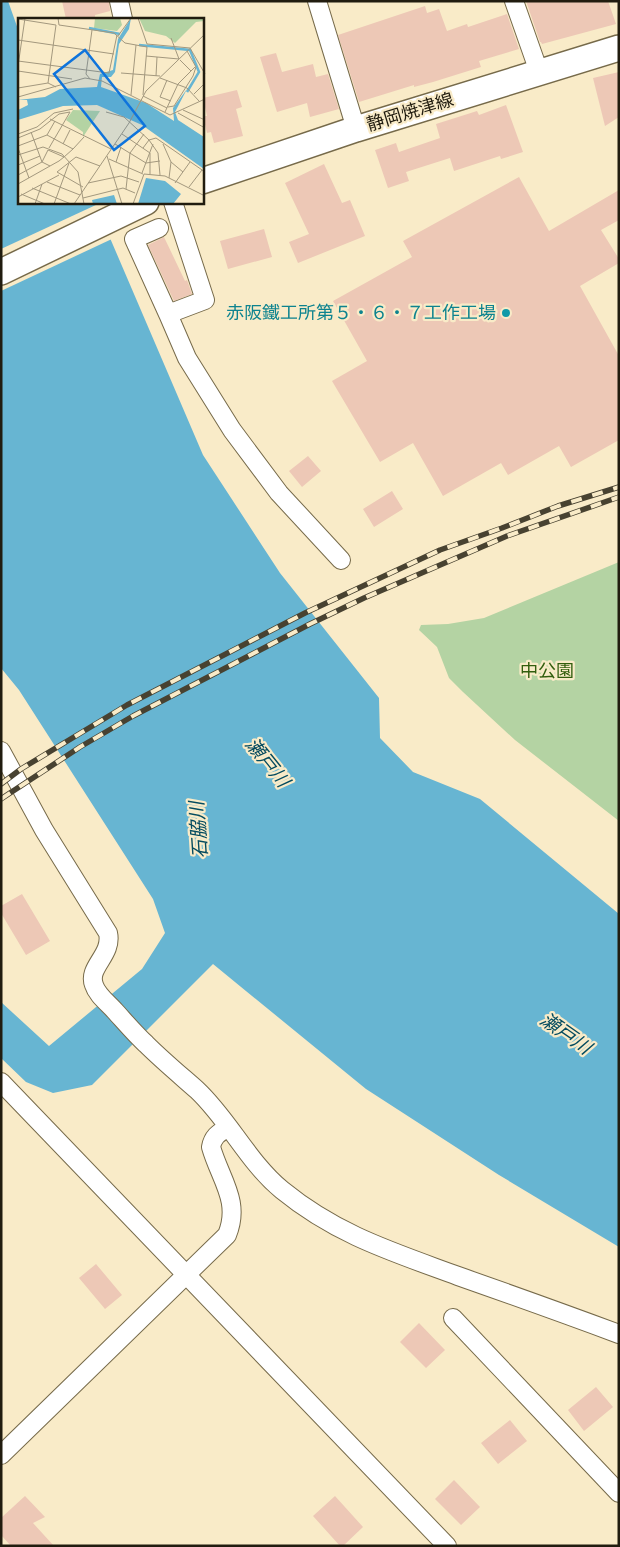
<svg xmlns="http://www.w3.org/2000/svg" width="620" height="1547" font-family="'Roboto Condensed','Noto Sans JP',sans-serif">
<style>
.green{fill:#b4d3a3}
.water{fill:#67b5d2}
.pier{fill:#f9ebc8}
.building{fill:#edc8b6}
.lines{fill:none;stroke-linecap:round;stroke-linejoin:round}
.street-casing{stroke:#766a4a;stroke-width:20}
.secondary-casing{stroke:#766a4a;stroke-width:28}
.street{stroke:#fff;stroke-width:18}
.secondary{stroke:#fff;stroke-width:25}
.rail-casing{stroke:#484231;stroke-width:5.5}
.rail{stroke:#f9ebc8;stroke-width:4;stroke-dasharray:11;stroke-linecap:butt}
.culture-dot{fill:#0f9aa8;stroke:#f9ebc8;stroke-width:2}
.labels{text-anchor:middle;stroke-width:4.5;stroke-linejoin:round;paint-order:stroke}
.street-label{font-size:18px;fill:#211c0f;stroke:#f9ebc8}
.culture-label{font-size:18px;fill:#0d838f;stroke:#f9ebc8;text-anchor:end}
.park-label{font-size:18px;fill:#325e0e;stroke:#f9ebc8}
.water-label{font-size:19px;font-style:italic;fill:#044b5f;stroke:#f9ebc8}
.inset-river{fill:none;stroke:#67b5d2;stroke-width:2.5}
.inset-road{fill:none;stroke:#a3987e;stroke-width:1}
.view{fill:#0f74dc;fill-opacity:0.15;stroke:#0f74dc;stroke-width:2.5}
.inset-edge{fill:none;stroke:#211c0f;stroke-width:2.5}
</style>
<rect width="100%" height="100%" fill="#f9ebc8"/>
<path class="green" d="M619,562v259l-104,-81 -52,-48 -14,-14 -12,-31 -18,-17 2,-5 27,-1 36,-6z"/>
<path class="water" d="M1,1h7l11,31v170l76,1 108,252 77,118 99,125 1,40 33,34 67,27 139,115v333l-120,-72 -133,-86 -153,-125 -121,121 -39,8 -27,-11 -25,-24v-56l48,44 93,-77 23,-36 -12,-34 -134,-209 -18,-22z"/>
<path class="pier" d="M98,204l16,34 -113,53v-42z"/>
<path class="building" d="M62,1h47l1,10 -15,4v4h-29z
M526,1h82l8,23 -74,20 -1,-2h-1z
M425,6l2,7 12,-4 8,22 20,-7 1,3 39,-13 12,35 -40,12 2,6 -48,15 -19,5v-2l-55,17 -21,-67z
M276,53l6,19 31,-8 3,13 12,-3 11,35 -29,8 -3,-14 -30,9 -17,-55z
M619,72v45l-14,9 -12,-48z
M237,90l5,17 -6,2 7,27 -29,7 -3,-11 -4,1 -4,-17h4l-4,-18z
M506,105l17,47 -22,7 -1,-3 -46,15 -4,-13 -44,14 3,9 -21,7 -13,-38 21,-7 3,9 41,-14 -4,-14 41,-13 2,4z
M324,164l18,39 8,-3 15,36 -67,27 -9,-21 20,-8 -24,-51z
M519,177l30,54 70,-41v30l-18,10 18,29v4l-39,23 39,70v84l-48,27 -12,-21 -51,29 -7,-12 -58,33 -30,-53 -33,19 -48,-81 35,-20 -34,-60 79,-44 -9,-16z
M264,229l8,28 -44,12 -8,-28z
M164,237l21,44 2,-1 5,14 -18,7 -26,-56z
M308,456l13,15 -19,16 -13,-16z
M392,491l11,18 -29,18 -11,-18z
M22,894l28,47 -24,14 -25,-42v-7z
M96,1264l26,31 -17,14 -26,-31z
M419,1323l26,27 -19,18 -26,-26z
M596,1387l17,20 -29,24 -16,-21z
M510,1420l17,21 -29,23 -17,-21z
M454,1480l26,27 -19,18 -26,-26z
M25,1496l20,21 -12,6 21,23h-43l-10,-11v-17z
M335,1496l28,31 -20,19h-3l-27,-30z"/>
<g class="lines">
<g class="street-casing">
<path id="street" d="M119,1l4,18
M317,1l39,128
M514,1l25,71
M173,202l32,98 -37,14 19,44 45,72 47,63 62,67
M159,228l-25,11 34,75
M1,751l43,79 64,103c5,22 -21,34 -14,52 3,10 14,18 21,26 10,11 20,23 31,33 16,16 34,31 51,46 32,30 51,72 85,100 55,45 111,62 176,86 54,19 107,38 161,58
M1,1082l446,464
M453,1318l166,175
M1,1455l226,-220c14,-34 -7,-56 -16,-88 2,-11 8,-14 17,-20"/>
</g>
<g class="secondary-casing">
<path id="secondary" d="M202,181l154,-52 263,-81
M1,272l145,-70"/>
</g>
<use href="#street" class="street"/>
<use href="#secondary" class="secondary"/>
<g class="rail-casing">
<path id="rail" d="M1,784l20,-15 106,-64 178,-92 135,-63 62,-22 56,-22 61,-19
M1,799l79,-52 53,-31 177,-92 54,-26 143,-62 112,-39"/>
</g>
<use href="#rail" class="rail"/>
</g>
<circle class="culture-dot" cx="506" cy="313" r="5"/>
<g class="labels">
<g class="street-label">
<text transform="translate(410 112) rotate(-17)" y="6">静岡焼津線</text>
</g>
<g class="culture-label">
<text x="496" y="319">赤阪鐵工所第５・６・７工作工場</text>
</g>
<g class="park-label">
<text x="547" y="677">中公園</text>
</g>
<g class="water-label">
<text transform="translate(268 762) rotate(51)" y="7">瀬戸川</text>
<text transform="translate(198 830) rotate(-94)" y="7">石脇川</text>
<text transform="translate(566 1033) rotate(35)" y="7">瀬戸川</text>
</g>
</g>
<g transform="translate(18 18)">
<rect width="186" height="186" fill="#f9ebc8"/>
<path d="M77,0h25l2,7 -5,6 -23,-3zM121,0h66l-1,3 -8,1 -21,21 -9,-7 -21,-5zM55,92l27,1 -17,26v-5l-17,-12z" fill="#b4d3a3"/>
<path d="M113,0l-2,11 -10,15 -4,28 -4,5h-9l-1,10 45,16 28,18 -1,-13 14,-19 -12,23 3,8 26,17v32l-62,-44 -45,-20 -34,1 -45,14v-10l10,-5 -1,-5h-9l27,-3 15,-8 37,-2 3,-13 13,-4 5,-31zM128,160l19,3 16,13 -8,10h-35zM96,177l3,9h-24l-1,-4z" fill="#67b5d2"/>
<path class="inset-river" d="M71,10l31,6M121,27l51,5 9,22 -12,20"/>
<path class="inset-road" d="M40,0l1,7 55,8 11,10 22,4M120,0l9,26 43,4 15,26M0,1l38,6M100,18l13,-18M0,22l96,14M128,38l33,3 -8,-21M162,42l11,11M0,43l91,12 8,-38M0,48l7,-48M0,53l54,8M103,55l39,3M138,58l1,-19M142,60l27,10 12,13M72,61l-4,-5 6,-44M149,62l-7,17 11,4M30,65l8,-58M0,70l30,-5 8,4M176,76l11,-11M113,77l5,-50M125,77l4,-48M125,78l24,12M0,79l67,-19 17,3 68,34 35,-16M150,89l6,-1 19,-30 3,-9 -9,-16M165,92l22,10M88,94l18,5 25,23 9,13 2,22M147,94l13,-28 17,-17M160,95l27,15M32,101l61,30M0,116l19,-7 17,-14 19,-4M104,116l28,19v21M29,117l26,14M0,120l22,-9 19,-15 11,-2 -21,36M45,126l7,-14M97,126l31,19 14,-2M145,126l8,18 -2,16M0,128l29,-11 8,-14M0,130l11,30M125,130l6,-8 7,-2 49,34M0,137l25,-8 19,7 16,18 6,32M89,138l15,48M46,139l-16,-7 -6,12 8,4 9,-5 5,-4 9,-8 11,-12M91,141l34,15M98,144l5,-15M153,144l12,10M0,147l22,-9M124,155l11,-29M0,157l24,-13 -11,-30M29,164l33,13M70,165l33,-7 18,6M157,165l15,-21M0,166l32,-18M65,169l-26,-15 19,-15 24,9M171,169l13,-17M14,170l39,16M108,171l4,-36 14,-19M3,176l24,10M0,179l41,-22M65,180l40,-10 12,5M17,186l7,-20M36,186l15,-41M56,186l55,-81 17,-32 59,-57M115,186l11,-30 21,2 40,20"/>
<path class="view" d="M67,32l60,76 -31,24 -60,-76z"/>
<rect width="186" height="186" class="inset-edge"/>
</g>
<rect width="620" height="1547" fill="none" stroke="#211c0f" stroke-width="5"/>
</svg>
